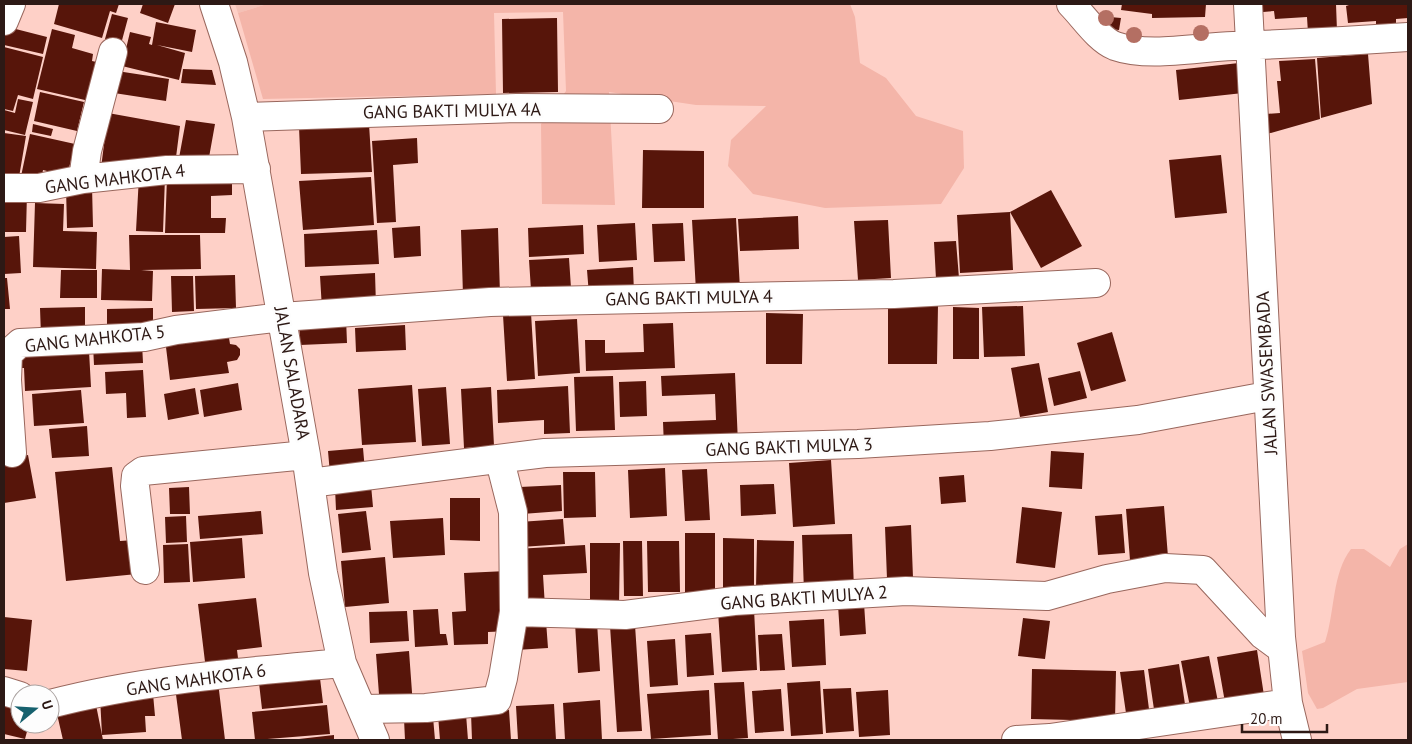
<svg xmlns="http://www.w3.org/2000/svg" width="1412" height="744" font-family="'PT Sans',sans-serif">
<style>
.built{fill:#f4c1b6}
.green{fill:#f4b5a9}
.building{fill:#57150a}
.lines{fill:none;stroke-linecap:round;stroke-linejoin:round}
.minor-casing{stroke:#99675d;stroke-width:30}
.minor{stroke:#fff;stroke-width:28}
.tree{fill:#b46f63}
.labels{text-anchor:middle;stroke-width:5;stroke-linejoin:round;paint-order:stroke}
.street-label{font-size:18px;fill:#2d1915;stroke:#fdfdfd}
</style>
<rect width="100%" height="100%" fill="#fed0c7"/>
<path class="built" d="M235,4h32l-29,9z"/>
<path class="green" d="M267,4h583l5,13 5,46 26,15 30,38 47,15 1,37 -23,36 -116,4 -72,-14 -25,-28 3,-26 35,-34 -70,-1 -87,-13 6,113 -73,-1 -1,-80 25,-33 -3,-79 -69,1 2,81 -233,5 -25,-86z
M1408,544v138l-51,7 -34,19 -6,1 -9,-16 -6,-42 23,-9c10,-30 7,-69 26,-93h13l26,18 10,-18z"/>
<path class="building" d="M59,4h60l-3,9 -6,-2 -8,27 -48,-14z
M143,4h32l-7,19 -28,-10z
M1122,4h84l-1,13 -53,1v-4l-31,-4z
M1262,4h74l1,27 -29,2 -1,-16 -32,2 -1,-8 -11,1z
M1352,4h56v14l-12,1v4l-20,2v-4l-28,2 -2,-17z
M112,14l16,4 -7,26 -16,-5z
M1110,17l11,1 -2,12 -10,-1z
M557,18l1,74 -55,1 -1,-74z
M156,22l40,8 -4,22 -35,-7 28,8 -6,27 -57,-14 8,-34 21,5 -2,7 3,1z
M4,26l43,11 -4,17 -39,-9z
M52,29l23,6 -3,13 21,6 -1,7 9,2 -3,40 -61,-14z
M4,47l39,10 -10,42 -15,-4 -5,16 -9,-2z
M1368,54l4,50 -51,14 -4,-60z
M1315,59l5,60 -53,15 -1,-20 14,-1 -3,-32h4l-2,-20z
M1239,63l4,30 -64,7 -3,-30z
M183,69l29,1 4,15 -35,-2z
M117,71l52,8 -3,22 -52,-8z
M40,92l44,10 -7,29 -43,-10z
M18,99l15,3 -8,33 -21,-5v-20l11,3z
M108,113l72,13 -5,39 -74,3z
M186,120l29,4 -7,39 -29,-5z
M33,124l20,5 -2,7 -19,-4z
M369,124l3,48 -71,2 -2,-47z
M4,133l22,3 -8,47 -14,-2z
M30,134l45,10 -8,32 -24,-6 -2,11h-21z
M417,138l1,25 -25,2 3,57 -19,1 -5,-82z
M643,150l61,1v57h-62z
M1221,155l6,58 -52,5 -6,-58z
M139,176l26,1 -2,55 -27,-1z
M167,177h65v18l-21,1v22h15l-1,15h-60z
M371,177l3,48 -71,5 -4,-49z
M92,186l1,41 -26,1 -1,-41z
M1051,190l31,56 -41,22 -31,-56z
M4,192l23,1 -1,39h-22z
M35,203l29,1 -1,27 34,1 -1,37 -63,-2z
M1010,212l3,58 -53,3 -3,-58z
M798,216l1,33 -59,2 -2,-32z
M736,218l4,71 -44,2 -4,-71z
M888,220l3,58 -33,2 -4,-59z
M635,223l2,37 -38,2 -2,-37z
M683,223l2,38 -31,1 -2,-38z
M583,225l1,29 -55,3 -1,-29z
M420,226l1,30 -27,2 -2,-30z
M498,228l2,66 -37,1 -2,-65z
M377,230l2,34 -74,3 -1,-33z
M129,235h71l1,34 -60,1 12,1 -1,30 -51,-1 1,-31 28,1z
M19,236l2,37 -17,1v-37z
M956,241l3,37 -23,1 -2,-37z
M569,258l2,30 -40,2 -2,-30z
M633,267l1,26 -45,2 -2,-25z
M61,270h36v28h-37z
M375,273l1,33 -54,3 -2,-33z
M235,275l1,33 -40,1 -1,-33z
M171,276h22l1,35 -22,1z
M4,278h3l3,31h-6z
M888,305h50l-1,59h-49z
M1023,306l2,50 -41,1 -2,-50z
M85,307v28l-44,1 -1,-28z
M953,307l26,1v51h-26z
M153,308v20l-46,1v-20z
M531,313l4,66 -28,2 -4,-66z
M766,313l37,1 -1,50h-36z
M346,318l1,25 -47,2 -1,-25z
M577,319l3,54 -42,3 -3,-55z
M673,323l2,45 -89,3 -1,-31h20v13l39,-1 -1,-28z
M405,325l1,25 -50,2 -1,-24z
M228,332l2,12 6,1 4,4v6l-3,5 -10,2 2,11 -59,7 -5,-41z
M1112,332l14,49 -35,10 -14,-48z
M142,343l1,20 -49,2 -1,-20z
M89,351l2,36 -66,4 -1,-23h-5l-1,-13z
M1039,363l9,49 -28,5 -9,-49z
M143,370l3,47 -19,1 -1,-25 -20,1 -1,-22z
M1080,371l7,27 -33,8 -6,-28z
M735,373l3,71 -74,3 -1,-25 53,-2 -1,-26 -53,2 -1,-20z
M613,376l2,54 -39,1 -2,-54z
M646,381l1,35 -27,1 -1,-35z
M238,383l4,27 -38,7 -4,-27z
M412,385l4,57 -54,3 -4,-56z
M568,386l2,47 -26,1v-14l-46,3 -1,-33z
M446,387l4,57 -28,2 -4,-57z
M491,387l3,59 -30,2 -3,-59z
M195,388l4,26 -31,6 -4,-26z
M81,390l3,33 -50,3 -2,-32z
M87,426l2,30 -37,2 -3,-29z
M363,448l2,23 -35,3 -2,-23z
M1051,451l33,2 -2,36 -33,-2z
M28,455l8,43 -32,5v-44z
M831,460l4,64 -42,3 -4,-64z
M112,467l8,74 14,-1 3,34 -71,7 -11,-109z
M665,468l2,48 -37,2 -2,-48z
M707,469l3,51 -25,1 -3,-51z
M563,472h32l1,45 -32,1z
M964,475l2,27 -25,2 -2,-27z
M774,484l2,30 -35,2 -1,-31z
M371,485l2,22 -37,3 -1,-22z
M561,485l1,26 -40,3 -2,-27z
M189,487l1,27h-20l-1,-26z
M450,498h30v43l-30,-1z
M1164,506l4,51 -38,3 -4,-51z
M1022,507l40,5 -7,56 -39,-5z
M261,511l2,23 -63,5 -2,-23z
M366,511l5,39 -29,3 -4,-39z
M1122,514l3,39 -27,2 -3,-39z
M186,516l1,26 -21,1 -1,-26z
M443,518l2,37 -52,3 -3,-37z
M563,519l2,25 -44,3 -2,-25z
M911,525l2,53 -26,1 -2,-52z
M685,533h30v61h-30z
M852,534l2,56 -50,2 -2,-57z
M242,538l3,40 -52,4 -3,-40z
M723,538l31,1v49h-31z
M757,540l37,1 -1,48 -37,-1z
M623,541h19l1,55h-19z
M647,541h32l1,51h-32z
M590,543h30l-1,62h-29z
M188,544l2,38 -26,1 -1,-38z
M585,545l2,28 -44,2 2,32 -26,1 -3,-59z
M385,557l4,46 -44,4 -4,-46z
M507,571l4,60 -23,1v12l-34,1 -2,-33 14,-1 -2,-38z
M256,598l6,49 -25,3 2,16 -33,4 -8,-66z
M864,603l2,31 -26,2 -2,-31z
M438,609l2,25h6l2,11 -33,2 -2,-37z
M754,609l3,61 -35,2 -4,-61z
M407,611l2,30 -39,2 -1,-31z
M4,617l28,3 -5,51 -23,-2z
M1023,618l27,3 -5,38 -27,-3z
M824,619l2,46 -34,2 -3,-46z
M546,621l2,27 -32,2 -2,-27z
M597,622l3,49 -22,2 -3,-50z
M635,625l7,106 -25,1 -7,-106z
M711,633l3,42 -27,2 -2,-42z
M782,634l3,36 -25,1 -2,-36z
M675,639l3,46 -28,2 -3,-46z
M1257,650l8,52 -39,6 -9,-51z
M409,651l4,55 -33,2 -4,-54z
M1209,656l10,51 -28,5 -10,-51z
M1179,664l7,47 -31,5 -7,-47z
M1032,669l84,2 -1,50 -84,-2z
M319,670l4,33 -61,6 -3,-26z
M1144,670l6,47 -23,3 -7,-48z
M820,681l3,53 -32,2 -4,-53z
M218,682l7,58h-43l-7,-53z
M744,682l4,56 -30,2 -4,-57z
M851,688l3,43 -28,2 -3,-44z
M781,689l3,42 -29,2 -3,-42z
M709,690l2,45 -60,4 -4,-45z
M888,690l2,45 -31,2 -3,-45z
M153,694l2,22h-10l1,16 -44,3 -2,-38z
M4,700l16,4v20h9l-4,15 -21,-5z
M600,700l2,40h-37l-2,-37z
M554,704l2,36h-38l-2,-34z
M96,705l7,35h-40l-6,-26z
M327,705l3,29 -75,6 -3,-28z
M509,710l2,30h-39l-1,-27z
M466,714l2,26h-28l-2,-25z
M433,717l2,23h-30l-1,-21z
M334,735v5h-34l-1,-1z"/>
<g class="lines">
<g class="minor-casing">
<path id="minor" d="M214,4l19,58 13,55 60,338 17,118 19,90 33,77
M1071,4c13,13 27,35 44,42 34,12 83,1 118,0 59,-2 117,-5 175,-9
M1248,4l33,633 7,66 9,37
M4,21l7,-17
M246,117l271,-9 142,1
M83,179l4,-28 26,-99
M4,188h35l44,-9 84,-9 89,-1
M12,453l-5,-73 1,-26 12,-11 124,-6 32,-7 106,-13 208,-15 404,-8 202,-11
M500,461l13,51 1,100
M310,483l235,-30 313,-9 132,-8 148,-16 129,-24
M145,570l-10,-84 1,-10 7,-5 163,-16
M4,691l16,5
M50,704c95,-25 195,-32 292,-41
M363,709l63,-1 71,-8 6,-22 11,-66 111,3 109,-14 172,-10 141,5 60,-17 58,-11 38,2 60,65 19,14
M1016,740l34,-2 238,-35"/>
</g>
<use href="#minor" class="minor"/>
</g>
<g class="tree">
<circle cx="1106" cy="18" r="8"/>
<circle cx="1201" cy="33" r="8"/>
<circle cx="1134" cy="35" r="8"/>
</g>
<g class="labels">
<g class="street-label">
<text transform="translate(452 111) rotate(-1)" y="6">GANG BAKTI MULYA 4A</text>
<text transform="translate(115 179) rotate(-7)" y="6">GANG MAHKOTA 4</text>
<text transform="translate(689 298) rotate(-1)" y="6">GANG BAKTI MULYA 4</text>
<text transform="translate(95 339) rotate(-6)" y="6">GANG MAHKOTA 5</text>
<text transform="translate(292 373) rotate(80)" y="6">JALAN SALADARA</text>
<text transform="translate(1267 373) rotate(-93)" y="6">JALAN SWASEMBADA</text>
<text transform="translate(789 447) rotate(-2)" y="6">GANG BAKTI MULYA 3</text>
<text transform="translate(804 598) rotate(-4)" y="6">GANG BAKTI MULYA 2</text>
<text transform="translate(196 680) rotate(-8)" y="6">GANG MAHKOTA 6</text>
</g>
</g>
<rect width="1412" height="744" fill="none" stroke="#2d1915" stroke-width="10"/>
<g transform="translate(35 709) rotate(72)"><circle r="24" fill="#fdfdfd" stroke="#aaa2a0"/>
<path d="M0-4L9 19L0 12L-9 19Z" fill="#16616e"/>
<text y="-8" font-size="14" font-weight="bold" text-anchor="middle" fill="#2d1915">U</text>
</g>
<path d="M1242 724v8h85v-8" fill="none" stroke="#2d1915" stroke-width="2.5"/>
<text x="1250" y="724" font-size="15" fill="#2d1915" stroke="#fdfdfd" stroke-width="4" paint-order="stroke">20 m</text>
</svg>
